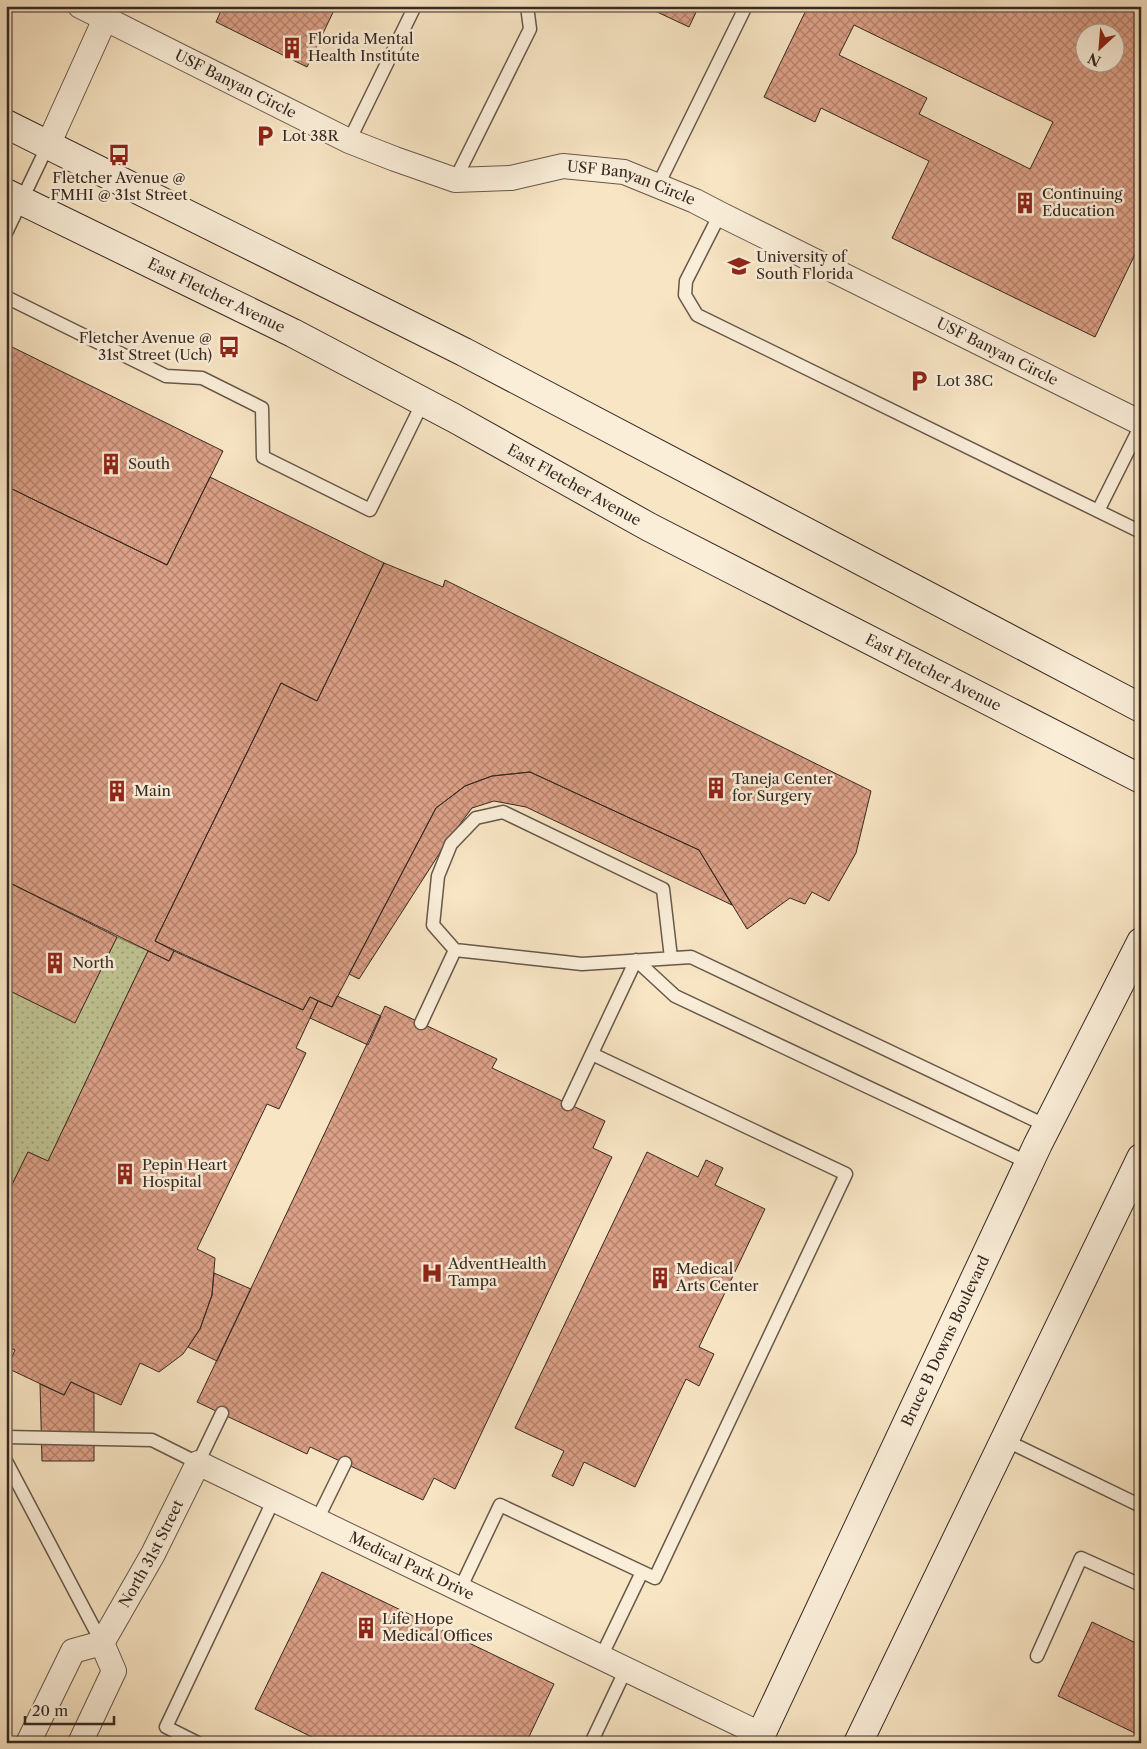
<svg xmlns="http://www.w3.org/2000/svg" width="1147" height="1749" font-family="'Libre Caslon Text',serif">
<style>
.grass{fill:url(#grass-dots);stroke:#7c765a}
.building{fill:url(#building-cross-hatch);stroke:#372922;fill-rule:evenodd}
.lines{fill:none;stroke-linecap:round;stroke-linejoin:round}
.lane-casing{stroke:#67584a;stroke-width:15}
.street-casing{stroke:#67584a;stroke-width:26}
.secondary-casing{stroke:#372922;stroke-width:30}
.lane{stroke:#faeed9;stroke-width:12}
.street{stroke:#faeed9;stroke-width:24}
.secondary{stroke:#faeed9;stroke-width:28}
.labels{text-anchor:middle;stroke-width:5;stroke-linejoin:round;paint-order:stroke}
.poi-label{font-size:15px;fill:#372922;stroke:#faeed9;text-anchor:start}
.street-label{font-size:15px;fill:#372922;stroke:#faeed9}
</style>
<defs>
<pattern id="grass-dots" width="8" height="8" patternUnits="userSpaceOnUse" patternTransform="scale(1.25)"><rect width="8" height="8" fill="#c0c392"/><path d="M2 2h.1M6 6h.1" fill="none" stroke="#9d9e77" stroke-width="1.8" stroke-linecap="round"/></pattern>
<pattern id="building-cross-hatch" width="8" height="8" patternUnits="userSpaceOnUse" patternTransform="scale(1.25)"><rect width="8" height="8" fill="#dca087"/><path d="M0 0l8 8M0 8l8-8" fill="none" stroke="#b3826e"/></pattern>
</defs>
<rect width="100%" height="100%" fill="#f8e5c4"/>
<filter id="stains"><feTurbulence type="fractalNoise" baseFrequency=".004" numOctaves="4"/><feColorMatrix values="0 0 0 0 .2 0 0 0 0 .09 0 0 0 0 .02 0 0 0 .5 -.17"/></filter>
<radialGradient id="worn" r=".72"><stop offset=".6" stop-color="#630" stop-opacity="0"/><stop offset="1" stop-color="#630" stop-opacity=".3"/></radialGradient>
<path class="grass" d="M117,937l31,14 -100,210 -20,-9 -17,34 -5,-2v-195l69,33z"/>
<path class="building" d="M223,6h113l-29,61 -91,-45z
M657,6h42l-10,21 -34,-16z
M808,6h333v236l-46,95 -203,-99 37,-77 -108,-53 -6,14 -51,-25zM854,25l199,97 -23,47 -111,-55 8,-16 -88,-43zM1084,32h30v30h-30z
M6,344l217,107 -56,114 -161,-79z
M210,477l174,86 -67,138 -36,-18 -126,258 19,10 -5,10 -163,-80v-395l161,79z
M384,563l59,24 2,-7 426,211 -15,62 -27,48 -17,-9 -7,12 -15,-6 -43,31 -48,-79 -169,-78 -38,4 -27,10 -29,22 -104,199 -22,-10 -7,13 -148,-69 126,-258 36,18z
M530,772l169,78 33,55 -206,-98 -32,-6 -22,7 -24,32 -89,139 -10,-5 87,-166 29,-22 27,-10z
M6,881l111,56 -42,86 -69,-34z
M148,951l21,10 5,-10 129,59 7,-13 8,4 -22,47 10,5 -27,56 -12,-5 -70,145 18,9 -3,37 -12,34 -17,25 -24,18 -19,-9 -19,42 -50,-23 -7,13 -57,-27 8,-18 -9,-4v-149l22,-45 20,9z
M337,996l44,20 -13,29 -58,-27 8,-17 14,6z
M385,1006l112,53 -5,9 113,53 -12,27 19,9 -157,332 -21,-11 -11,22 -113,-53 -3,7 -110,-52z
M647,1152l51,25 8,-17 17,8 -8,17 50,24 -66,138 15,7 -15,32 -13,-7 -51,108 -51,-25 -11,24 -21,-10 12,-25 -49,-23z
M214,1273l37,16 -34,72 -29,-14 12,-18 12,-34z
M71,1382l23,11v68h-52l-2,-77 24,11z
M322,1572l232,112 -28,59h-202l-69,-34z
M1092,1622l46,22 3,-4v96l-83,-40z"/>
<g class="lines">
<g class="lane-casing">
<path id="lane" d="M349,141l66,-135
M455,180l75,-151 -3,-23
M658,185l88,-179
M720,214l-34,67 -1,14 12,20 444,217
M6,233l42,-88
M6,297l160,79 36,2 60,30 1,49 107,53 53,-108
M1098,511l43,-86
M455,950l-22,-25 5,-49 13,-32 25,-26 27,-6 160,77 8,69
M636,960l39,36 354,167
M421,1023l34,-73 127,14 109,-7 356,169
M568,1104l68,-144
M6,1437l146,3 46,23 24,-50
M1005,1440l136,66
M6,1461l96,182
M317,1520l28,-57
M460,1589l40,-84 155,73 191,-404 -254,-120
M1037,1656l44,-98 60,27
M601,1657l41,-85
M198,1743l-32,-16 108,-228
M591,1743l35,-74"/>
</g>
<g class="street-casing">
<g id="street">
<path id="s1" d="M80,6l269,135 46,18 60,21 56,-2 52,-12 61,6 71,29 25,13 421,209"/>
<path d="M48,145l57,-126"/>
<path id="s2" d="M102,1643l51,-89 45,-91 562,271"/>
<path d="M28,1743l45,-92 29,-8 12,28 -34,72"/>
</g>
</g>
<g class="secondary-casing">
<g id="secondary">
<path d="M6,124l458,228 677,356"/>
<path id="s3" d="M6,193l287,140 161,85 195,109 492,252"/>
<path id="s4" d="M757,1743l281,-599 103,-202"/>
<path d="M858,1743l283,-585"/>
</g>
</g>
<use href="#lane" class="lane"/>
<use href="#street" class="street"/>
<use href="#secondary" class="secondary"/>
</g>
<defs>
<g id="building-bare" transform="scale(1.725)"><path d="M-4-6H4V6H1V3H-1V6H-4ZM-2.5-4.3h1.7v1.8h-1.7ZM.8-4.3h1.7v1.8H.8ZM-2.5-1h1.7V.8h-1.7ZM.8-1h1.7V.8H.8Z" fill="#8f2418" stroke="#faeed9" stroke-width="2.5" paint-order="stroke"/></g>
<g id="parking-bare" transform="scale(1.725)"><path d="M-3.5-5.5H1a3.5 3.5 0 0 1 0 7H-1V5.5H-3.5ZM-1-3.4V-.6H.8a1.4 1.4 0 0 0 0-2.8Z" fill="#8f2418" stroke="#faeed9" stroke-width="2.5" paint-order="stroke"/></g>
<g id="bus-bare" transform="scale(1.725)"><path d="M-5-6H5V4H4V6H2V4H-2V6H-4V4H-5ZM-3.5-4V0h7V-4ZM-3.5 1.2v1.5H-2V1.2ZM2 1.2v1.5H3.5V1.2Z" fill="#8f2418" stroke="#faeed9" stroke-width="2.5" paint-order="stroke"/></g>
<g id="university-bare" transform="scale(1.725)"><path d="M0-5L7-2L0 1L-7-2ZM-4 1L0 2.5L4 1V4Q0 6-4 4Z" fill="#8f2418" stroke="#faeed9" stroke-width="2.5" paint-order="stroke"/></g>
<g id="hospital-bare" transform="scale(1.725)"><path d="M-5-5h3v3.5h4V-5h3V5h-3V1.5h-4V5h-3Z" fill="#8f2418" stroke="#faeed9" stroke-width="2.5" paint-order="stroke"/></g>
</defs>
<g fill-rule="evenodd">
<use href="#building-bare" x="292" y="48"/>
<use href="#parking-bare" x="265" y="136"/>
<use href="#bus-bare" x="119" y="155"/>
<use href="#building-bare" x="1025" y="203"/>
<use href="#university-bare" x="739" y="266"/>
<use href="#bus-bare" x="229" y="347"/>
<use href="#parking-bare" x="919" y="381"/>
<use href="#building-bare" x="111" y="464"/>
<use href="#building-bare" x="716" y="788"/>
<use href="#building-bare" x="117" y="791"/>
<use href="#building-bare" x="55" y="963"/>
<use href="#building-bare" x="125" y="1174"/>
<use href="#hospital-bare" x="432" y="1273"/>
<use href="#building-bare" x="660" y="1278"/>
<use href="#building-bare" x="366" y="1628"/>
</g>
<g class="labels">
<g class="poi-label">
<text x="308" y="44">Florida Mental<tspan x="308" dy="17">Health Institute</tspan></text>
<text x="282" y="141">Lot 38R</text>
<text x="119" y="183" text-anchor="middle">Fletcher Avenue @<tspan x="119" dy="17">FMHI @ 31st Street</tspan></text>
<text x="1042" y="199">Continuing<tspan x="1042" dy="17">Education</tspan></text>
<text x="756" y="262">University of<tspan x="756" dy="17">South Florida</tspan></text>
<text x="212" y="343" text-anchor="end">Fletcher Avenue @<tspan x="212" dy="17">31st Street (Uch)</tspan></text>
<text x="936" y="386">Lot 38C</text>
<text x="128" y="469">South</text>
<text x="732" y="784">Taneja Center<tspan x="732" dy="17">for Surgery</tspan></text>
<text x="134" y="796">Main</text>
<text x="72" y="968">North</text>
<text x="142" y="1170">Pepin Heart<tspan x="142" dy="17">Hospital</tspan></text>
<text x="448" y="1269">AdventHealth<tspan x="448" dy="17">Tampa</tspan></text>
<text x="676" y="1274">Medical<tspan x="676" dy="17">Arts Center</tspan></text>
<text x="382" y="1624">Life Hope<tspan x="382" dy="17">Medical Offices</tspan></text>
</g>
<g class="street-label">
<text dy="5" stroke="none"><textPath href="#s1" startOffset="174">USF Banyan Circle</textPath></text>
<text dy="5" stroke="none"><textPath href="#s1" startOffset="594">USF Banyan Circle</textPath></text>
<text dy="5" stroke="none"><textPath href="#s3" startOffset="234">East Fletcher Avenue</textPath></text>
<text dy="5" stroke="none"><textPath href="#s1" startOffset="999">USF Banyan Circle</textPath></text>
<text dy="5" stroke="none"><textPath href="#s3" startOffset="639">East Fletcher Avenue</textPath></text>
<text dy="5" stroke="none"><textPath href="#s3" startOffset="1044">East Fletcher Avenue</textPath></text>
<text dy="5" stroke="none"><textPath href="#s4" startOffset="444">Bruce B Downs Boulevard</textPath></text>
<text dy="5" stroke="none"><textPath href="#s2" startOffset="102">North 31st Street</textPath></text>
<text dy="5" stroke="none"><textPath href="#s2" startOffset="441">Medical Park Drive</textPath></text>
</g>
</g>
<rect width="1147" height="1749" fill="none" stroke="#f8e5c4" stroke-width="25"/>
<rect x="8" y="8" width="1132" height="1734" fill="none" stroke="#372922" stroke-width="2.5"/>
<rect x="12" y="12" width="1122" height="1724" fill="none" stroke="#372922"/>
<g transform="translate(1100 48) rotate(206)"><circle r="24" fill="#faeed9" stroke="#ac9f90"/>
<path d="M0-4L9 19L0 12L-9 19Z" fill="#8f2418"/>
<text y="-8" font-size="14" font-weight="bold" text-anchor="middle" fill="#372922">N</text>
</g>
<path d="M25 1716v8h89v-8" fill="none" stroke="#372922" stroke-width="2.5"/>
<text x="32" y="1716" font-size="15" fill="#372922" stroke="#faeed9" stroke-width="4" paint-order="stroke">20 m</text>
<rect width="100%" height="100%" filter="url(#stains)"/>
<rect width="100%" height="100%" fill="url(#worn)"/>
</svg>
